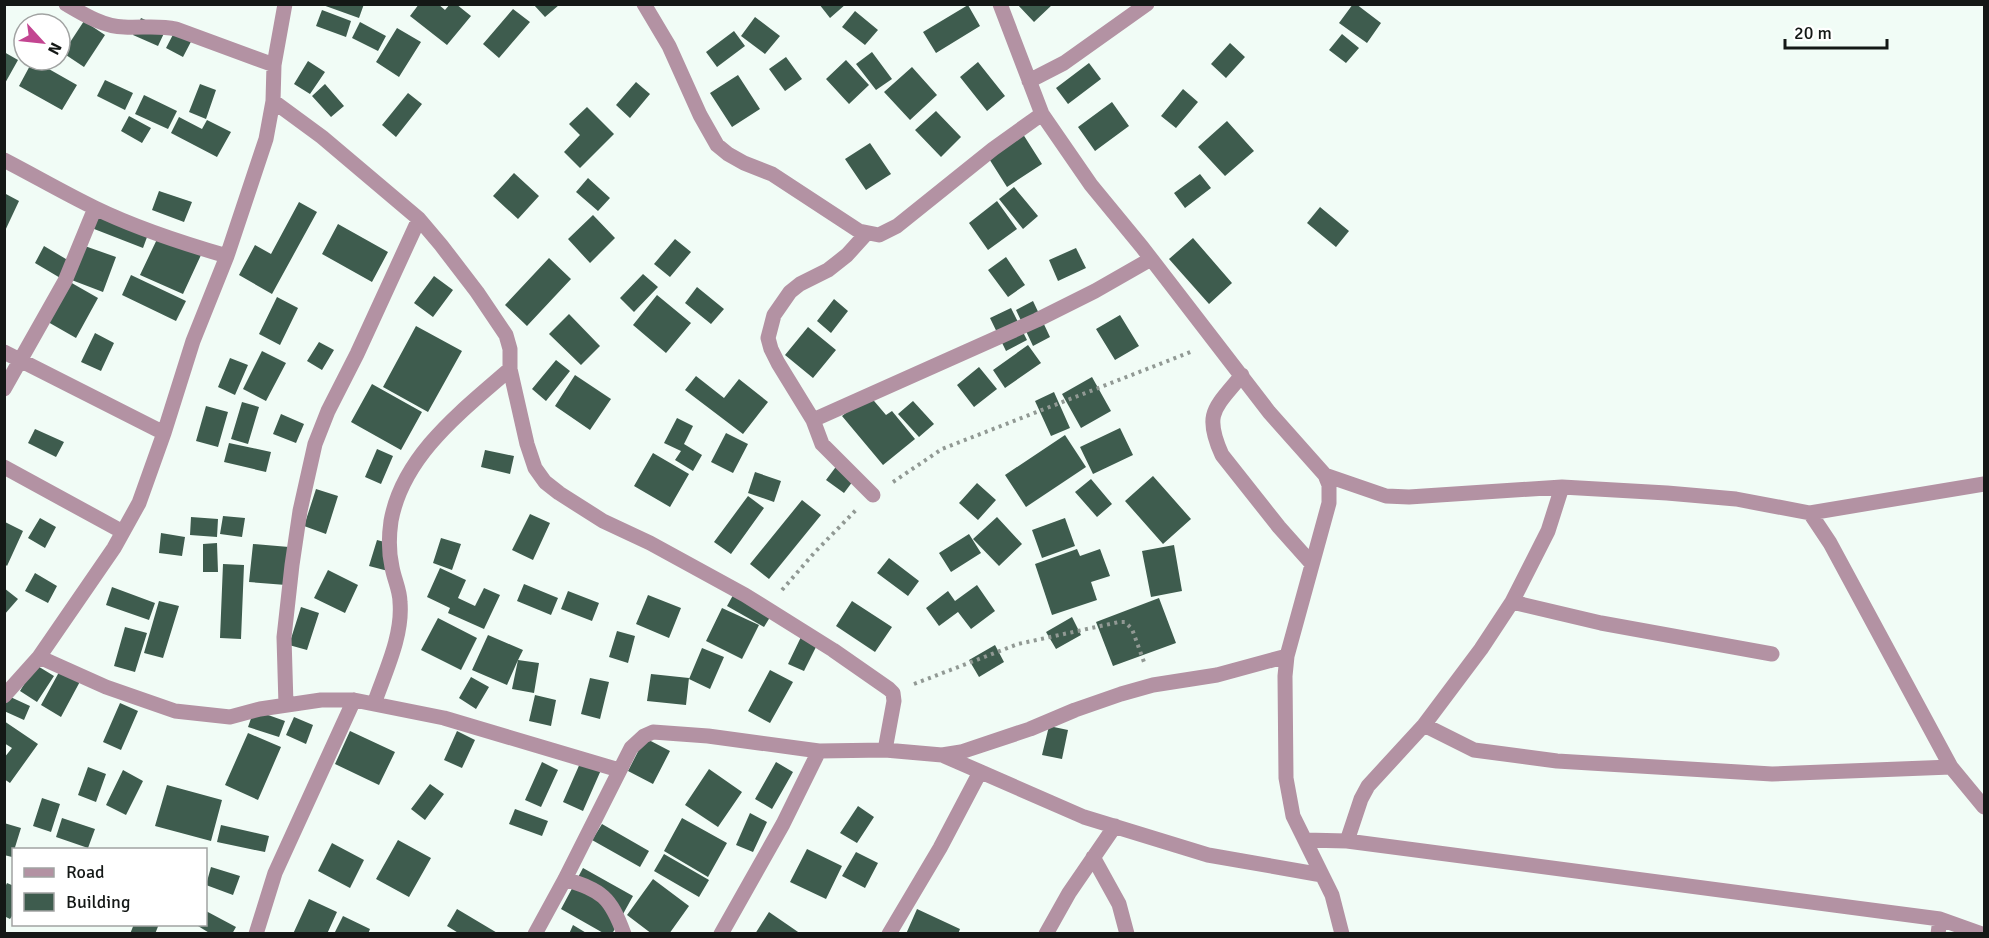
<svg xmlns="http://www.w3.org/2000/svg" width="1989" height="938" font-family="Signika,sans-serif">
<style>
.building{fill:#3e5c4e}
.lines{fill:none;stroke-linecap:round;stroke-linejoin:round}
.path{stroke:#919994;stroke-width:4;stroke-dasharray:3 4.5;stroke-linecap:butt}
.minor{stroke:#b392a3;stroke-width:15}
</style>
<rect width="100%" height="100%" fill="#f1fcf6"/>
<path class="building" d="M320,4h44l-5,14z
M419,4h19l7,6 5,-6h6l15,12 -24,29 -37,-29z
M819,4h27l-16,14z
M1017,4h36l-19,18z
M1353,4h3l25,19 -14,20 -28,-20z
M534,5h25l-14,12z
M968,5l12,21 -44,27 -13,-21z
M513,9l17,13 -31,36 -16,-14z
M322,10l29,11 -5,16 -30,-11z
M855,11l23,19 -13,15 -23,-18z
M32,17l13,7h-17z
M755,17l25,19 -15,18 -24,-18z
M141,18l25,11 -8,17 -25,-11z
M84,21l21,14 -21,32 -21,-14z
M360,22l26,14 -8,15 -26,-13z
M178,25l17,9 -12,23 -17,-9z
M397,28l24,14 -22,35 -23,-15z
M734,31l11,15 -28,21 -11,-15z
M24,32v16l-7,-3z
M1342,34l17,14 -13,15 -17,-13z
M1230,43l15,14 -19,21 -15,-14z
M4,52l14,8 -14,25z
M872,52l20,27 -16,11 -20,-26z
M786,57l16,22 -17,12 -16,-22z
M33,60l44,25 -15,25 -43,-24z
M846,60l23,25 -20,19 -23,-25z
M308,61l17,11 -15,22 -16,-10z
M978,62l27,34 -18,15 -27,-34z
M1089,63l12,16 -33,25 -12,-16z
M912,67l25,28 -27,25 -26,-28z
M738,75l22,34 -28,18 -22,-34z
M105,80l28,13 -8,17 -28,-14z
M636,82l14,12 -20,24 -14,-13z
M200,84l16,6 -10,29 -17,-7z
M325,84l19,22 -13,11 -19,-21z
M1183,89l15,13 -22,26 -15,-12z
M408,93l14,11 -26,33 -14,-12z
M144,95l33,16 -9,18 -33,-15z
M1112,102l17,24 -34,25 -17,-24z
M587,107l27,27 -34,34 -16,-16 16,-17 -11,-11z
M936,111l25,26 -20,20 -26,-27z
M129,116l22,12 -9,15 -21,-12z
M179,117l23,12 5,-9 24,12 -14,25 -46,-24z
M1227,121l27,30 -29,25 -27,-29z
M1021,131l21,33 -35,23 -21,-33z
M870,143l21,31 -25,16 -21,-31z
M514,173l25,23 -21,23 -25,-23z
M1200,174l11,14 -26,20 -11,-15z
M588,178l22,20 -12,13 -22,-19z
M1014,187l24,29 -15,13 -24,-30z
M159,191l33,11 -8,20 -32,-12z
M4,193l15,8 -15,32z
M997,201l20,28 -29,21 -19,-27z
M299,202l18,10 -45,82 -33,-19 16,-30 16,9z
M1320,207l29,24 -13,16 -29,-24z
M96,208l54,21 -7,19 -54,-21z
M593,215l22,23 -25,25 -22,-24z
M338,224l50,28 -16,30 -50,-28z
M159,235l42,20 -18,39 -43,-19z
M1193,238l39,45 -23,21 -40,-45z
M675,239l16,13 -21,25 -16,-13z
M82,245l34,12 -13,35 -34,-13z
M44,246l27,16 -9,17 -27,-16z
M1076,248l10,20 -28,13 -9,-21z
M1006,257l19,28 -17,12 -20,-27z
M549,258l22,21 -44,47 -22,-21z
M643,274l15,13 -24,25 -14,-14z
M131,275l55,26 -10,20 -54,-26z
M434,276l19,14 -20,27 -19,-14z
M70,282l28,16 -22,40 -28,-16z
M697,287l27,22 -13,15 -26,-21z
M657,295l34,28 -25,30 -33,-28z
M277,297l21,11 -18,37 -21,-11z
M834,299l14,12 -17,22 -14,-12z
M1033,301l17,36 -17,9 -17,-36z
M1011,308l16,32 -21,11 -16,-33z
M569,314l31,32 -19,19 -32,-31z
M1120,315l19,31 -24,14 -19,-31z
M416,326l46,25 -34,61 -45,-25z
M808,327l28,23 -23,28 -28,-23z
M95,333l19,10 -13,28 -20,-9z
M319,342l15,8 -12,20 -15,-9z
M1028,345l13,18 -36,25 -12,-18z
M262,351l24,12 -20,38 -23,-12z
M230,358l18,7 -13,30 -17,-8z
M556,360l14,11 -24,30 -14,-12z
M979,367l18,22 -23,18 -17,-22z
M575,375l36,24 -21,31 -35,-24z
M696,376l28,22 15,-19 29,23 -25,32 -58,-44z
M1092,377l19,34 -30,17 -19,-34z
M372,384l50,28 -21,38 -50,-28z
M1054,392l16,36 -19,8 -16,-35z
M869,395l17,20 6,-4 23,28 -32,26 -41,-49z
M913,401l21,23 -15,13 -21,-23z
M242,402l17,5 -11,37 -17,-5z
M206,406l22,6 -10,35 -22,-6z
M281,414l23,10 -8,19 -23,-9z
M677,418l16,8 -9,18 18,11 -9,16 -18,-11 6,-9 -17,-8z
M1120,428l13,27 -40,19 -13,-27z
M35,429l29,13 -8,15 -28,-14z
M726,433l22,11 -15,29 -22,-11z
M1065,435l21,32 -60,40 -21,-32z
M229,443l42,9 -5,20 -42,-10z
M377,449l16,7 -12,28 -16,-7z
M485,450l29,6 -4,18 -29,-7z
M653,453l36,21 -19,33 -36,-21z
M838,464l18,13 -12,16 -18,-13z
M755,472l26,9 -7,21 -26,-9z
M1153,476l38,43 -28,25 -38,-43z
M1091,479l21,25 -15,13 -22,-25z
M977,483l19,17 -18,20 -19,-17z
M316,489l22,7 -12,38 -22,-8z
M748,496l16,12 -33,46 -17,-12z
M802,500l19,15 -52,64 -19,-15z
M530,514l20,9 -17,37 -21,-10z
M223,516l22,2 -3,19 -22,-3z
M191,517l27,2 -1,18 -27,-2z
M997,517l25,27 -23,22 -26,-27z
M40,518l16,9 -11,21 -17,-10z
M1065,518l10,28 -33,12 -10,-28z
M5,522l18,9 -16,35 -2,-2z
M161,533l24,4 -3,19 -23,-3z
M969,534l12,19 -30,19 -12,-19z
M441,538l20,6 -9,26 -19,-7z
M377,540l19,5 -8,26 -19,-5z
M217,543l1,29h-15v-28z
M253,544l36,3 -3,38 -37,-3z
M1174,545l8,46 -31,6 -9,-46z
M1077,549l3,7 20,-7 10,27 -19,6 6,18 -45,15 -17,-51z
M889,558l30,23 -11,15 -31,-23z
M223,564l21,1 -3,74 -21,-1z
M440,568l26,12 -8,18 17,8 9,-18 16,7 -16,34 -36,-16 2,-5 -23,-11z
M328,570l30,15 -13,28 -31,-15z
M35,573l22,13 -9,17 -23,-12z
M524,584l34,14 -7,17 -34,-14z
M977,585l18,26 -24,18 -13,-17 -19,14 -13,-18 22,-17 7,10z
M112,587l43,16 -6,17 -43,-15z
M4,588l14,11 -14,16z
M737,588l38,21 -11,18 -37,-21z
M568,591l31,12 -7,18 -31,-12z
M648,595l33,13 -12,30 -33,-14z
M1159,598l17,45 -63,23 -17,-44z
M159,601l20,5 -16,52 -19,-5z
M852,601l40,26 -17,25 -39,-26z
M301,607l18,6 -12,37 -18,-5z
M722,608l37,17 -17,34 -36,-18z
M1072,617l9,18 -25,14 -10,-17z
M438,618l39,20 -16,32 -40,-20z
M125,627l22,6 -12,39 -21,-6z
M617,631l18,5 -7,27 -19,-6z
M488,635l35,15 -5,10 21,3 -5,30 -22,-4 6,-29 -11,25 -35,-15z
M801,637l16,8 -13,26 -16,-7z
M995,645l9,17 -25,15 -10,-17z
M702,648l22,9 -14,32 -21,-10z
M64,663l20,11 -23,43 -20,-12z
M36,665l18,11 -17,26 -17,-11z
M770,670l23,12 -23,41 -22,-12z
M651,674l38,4 -3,27 -39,-4z
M471,677l18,10 -13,22 -17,-11z
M590,678l19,4 -9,37 -19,-5z
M4,694l26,12 -6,14 -20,-9z
M535,695l21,5 -5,26 -22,-5z
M120,703l18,8 -17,39 -18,-8z
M254,710l31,11 -6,16 -31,-10z
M294,717l19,8 -7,19 -20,-9z
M4,721l34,23 -28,39 -6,-4v-21l8,-10 -8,-5z
M1049,726l19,4 -6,29 -20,-4z
M350,731l45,21 -16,33 -44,-21z
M457,731l18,9 -13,28 -18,-8z
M248,733l33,14 -23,53 -33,-15z
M645,738l25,13 -17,33 -25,-13z
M581,761l20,9 -18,41 -20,-9z
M542,762l16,8 -17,37 -16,-7z
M776,762l17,10 -21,37 -17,-10z
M88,767l18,7 -10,28 -18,-7z
M709,769l33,23 -24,35 -33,-22z
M123,770l20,11 -17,34 -20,-10z
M430,784l14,10 -19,26 -14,-11z
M167,785l55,15 -11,41 -56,-15z
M42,798l18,6 -9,28 -18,-6z
M858,806l16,11 -17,26 -17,-10z
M515,809l33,12 -6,15 -33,-12z
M750,813l17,9 -14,30 -17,-7z
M62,818l33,11 -7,19 -32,-11z
M682,818l45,25 -19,34 -44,-26z
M4,823l17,5 -9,29 -8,-2z
M602,824l47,27 -9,16 -48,-27z
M221,825l48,11 -4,16 -48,-10z
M398,840l33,18 -22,39 -33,-18z
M332,843l32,17 -14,28 -32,-17z
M807,849l35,17 -16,33 -36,-17z
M856,852l22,11 -13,25 -23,-12z
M664,854l45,26 -10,17 -45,-26z
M211,867l29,9 -7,19 -27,-10z
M583,868l50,28 -21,38h-7l-44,-25z
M653,879l36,27 -20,28h-17l-25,-19z
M7,883l7,3v27l-4,6 -6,-3v-27z
M309,899l28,13 -10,22h-34z
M457,909l42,25h-39l-13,-8z
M917,909l43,20 -2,5h-52z
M206,911l30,16 -4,7h-21l-13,-8 1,-2h7z
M769,912l32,22h-46z
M343,916l27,13 -2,5 -33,-2z
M134,924h25l-4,10h-25z
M573,925l15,9h-19z"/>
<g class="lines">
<path class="path" d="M893,482l49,-33 251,-98
M782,590l33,-38 41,-42
M914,684l104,-40 101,-22h6l7,7 12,33"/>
<path class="minor" d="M66,4c17,10 38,23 58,23 18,1 34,-2 52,2l98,36
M644,4l25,42 31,69 17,30 11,9 16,9 28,11 87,57 20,4 18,-9 96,-77 49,-35
M1000,4l42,110 49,71 51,62 127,165 56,63 4,10v18l-42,153 -2,20 1,102 7,38 39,79 10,39
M1029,81l35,-18 83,-59
M273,101l49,36 97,82 22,26 36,47 29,43 4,14v20l17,75 8,24 10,14 14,11 44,28 47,22 95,52 88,55 56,39 4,4 1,8 -9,49
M4,160c31,16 60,33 91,48 43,21 87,35 132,48
M866,234l-19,21 -19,15 -28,14 -10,8 -16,23 -6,23 3,11 7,14 35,57 9,24 51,51
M4,352l160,81
M1242,375c-27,33 -39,38 -20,80l57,72 33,37
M4,389l61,-108 30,-73
M813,420l224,-100 58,-29 56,-32
M4,467l119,65
M1325,475l61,21 23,1 153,-10 105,6 69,6 74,14 20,30 121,224 33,40
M1810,513l174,-29
M1512,602l89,21 171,31
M39,657l67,30 69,24 55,6 30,-8 61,-9h33l90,18 175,52
M4,696l35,-39 75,-109 25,-45 25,-70 29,-92 34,-85 39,-117 7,-38 1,-36 11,-61
M374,704c11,-32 29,-68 26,-102 0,-12 -6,-23 -8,-35 -3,-13 -3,-32 -1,-46 12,-66 71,-110 119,-152
M286,705l-2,-68 8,-72 8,-54 15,-67 13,-33 29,-57 62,-135
M1424,725l50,25 83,11 215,13 179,-7
M942,755l142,62 124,38 114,20
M1305,840l42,1 593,78 42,15
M1347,841l14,-42 7,-13 56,-61 57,-76 31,-47 36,-71 14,-44
M1093,857l26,47 8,30
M565,879c37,12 45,17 59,55
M256,934l19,-61 79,-173
M535,934l30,-55 66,-131 13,-12 9,-4 55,4 111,15 66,-1 57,5 19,-3 69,-23 45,-19 46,-16 32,-9 64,-10 70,-19
M721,934l62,-110 36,-73
M889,934l51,-86 40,-76
M1046,934l23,-41 46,-67
M1938,934l2,-15"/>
</g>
<rect width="1989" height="938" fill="none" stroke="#141816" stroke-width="12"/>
<rect x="12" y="848" width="195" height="78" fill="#ffffff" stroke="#a1a3a2" stroke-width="1.5"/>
<rect x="24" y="868" width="30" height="9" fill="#b392a3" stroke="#a1a3a2" stroke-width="1.5"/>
<text x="66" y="878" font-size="18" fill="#141816">Road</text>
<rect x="24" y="893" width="30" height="18" fill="#3e5c4e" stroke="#a1a3a2" stroke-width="1.5"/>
<text x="66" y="908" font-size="18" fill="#141816">Building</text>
<g transform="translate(42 42) rotate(117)"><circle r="28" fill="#ffffff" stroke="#a1a3a2" stroke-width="1.5"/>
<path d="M0-4.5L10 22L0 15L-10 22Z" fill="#c34591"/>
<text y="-9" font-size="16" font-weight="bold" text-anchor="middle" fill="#141816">N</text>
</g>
<path d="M1785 39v9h102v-9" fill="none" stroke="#141816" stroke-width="3"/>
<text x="1794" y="39" font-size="18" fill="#141816" stroke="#ffffff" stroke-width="4.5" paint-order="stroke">20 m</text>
</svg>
